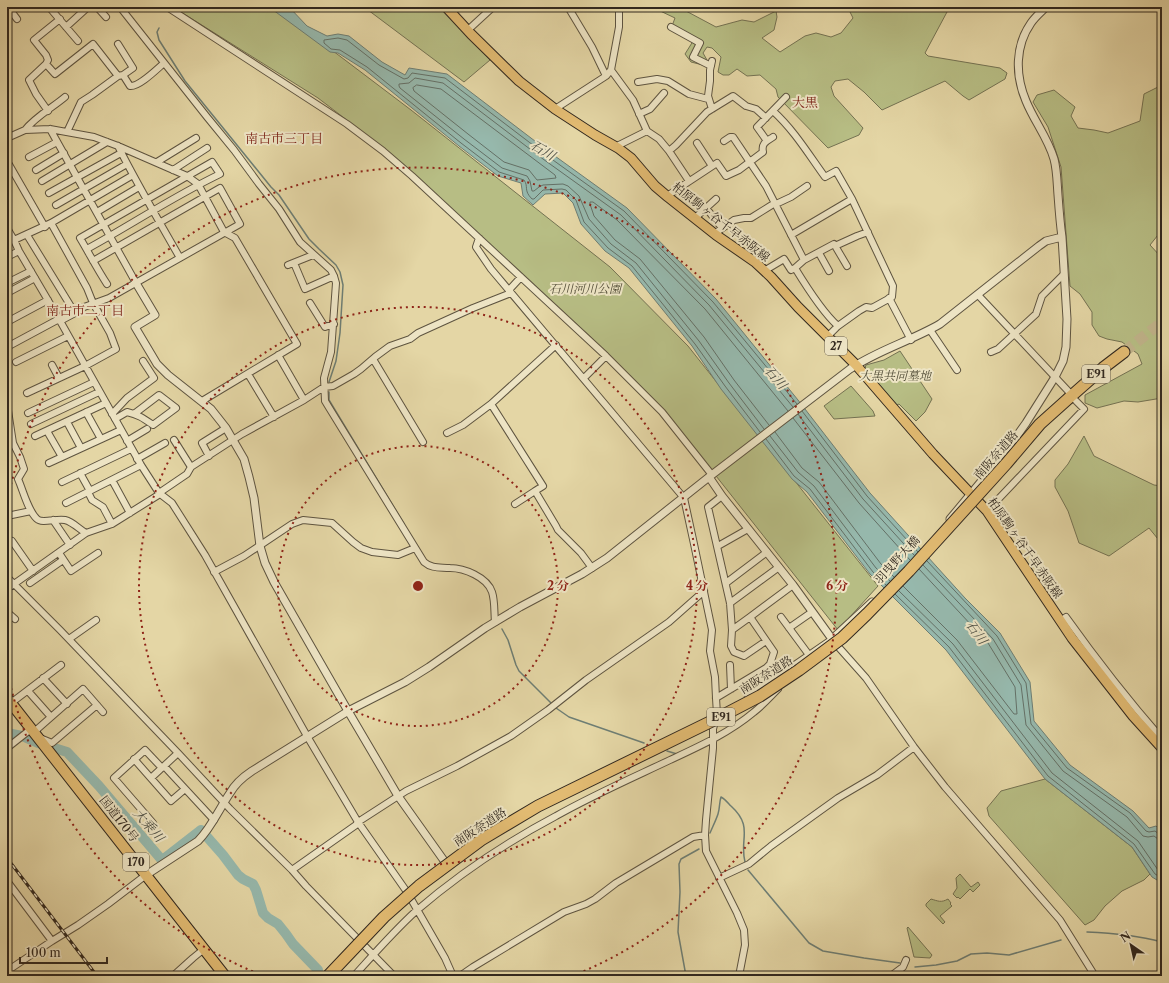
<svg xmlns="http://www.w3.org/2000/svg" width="1169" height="983" font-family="'Libre Caslon Text','Noto Serif JP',serif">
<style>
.green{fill:#b7bd84;stroke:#747252}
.water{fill:#96b8ac;stroke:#6e7e74}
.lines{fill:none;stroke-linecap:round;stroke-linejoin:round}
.shore{stroke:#647066;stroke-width:1}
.stream{stroke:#6e7e74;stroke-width:1.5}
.river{stroke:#96b8ac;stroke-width:10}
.motorway-tunnel{stroke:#c0b38a;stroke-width:11;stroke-dasharray:11 5.5;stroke-linecap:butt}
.minor-casing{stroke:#5e5440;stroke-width:8}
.tertiary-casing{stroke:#5e5440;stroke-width:9}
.primary-casing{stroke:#31281f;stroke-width:11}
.trunk-casing{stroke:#31281f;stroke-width:12}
.motorway-casing{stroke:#31281f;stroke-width:13}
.minor{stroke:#ede4c4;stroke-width:6}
.tertiary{stroke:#ede4c4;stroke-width:7}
.primary{stroke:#e2bb72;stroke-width:9}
.trunk{stroke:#e2bb72;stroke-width:10}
.motorway{stroke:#e2bb72;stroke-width:11}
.rail-casing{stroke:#31281f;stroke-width:3}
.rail{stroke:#ede4c4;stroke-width:1.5;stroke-dasharray:4.5;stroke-linecap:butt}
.motorway-bridge-casing{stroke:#31281f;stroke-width:13;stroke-linecap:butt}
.motorway-bridge{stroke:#e2bb72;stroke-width:11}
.ring{fill:none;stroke:#8f2418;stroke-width:2;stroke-dasharray:2 4}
.labels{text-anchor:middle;stroke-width:4;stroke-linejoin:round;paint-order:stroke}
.shield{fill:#ede4c4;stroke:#696050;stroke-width:1}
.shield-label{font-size:11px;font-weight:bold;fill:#31281f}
.street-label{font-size:12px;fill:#31281f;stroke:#ede4c4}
.park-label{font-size:12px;font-style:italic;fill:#524d38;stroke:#ede4c4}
.neighbourhood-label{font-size:13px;fill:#7a1f14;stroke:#ede4c4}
.water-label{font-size:13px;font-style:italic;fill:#4a4c42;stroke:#ede4c4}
.centre{fill:#8f2418;stroke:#ede4c4;stroke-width:2}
.ring-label{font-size:12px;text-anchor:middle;font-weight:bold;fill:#8f2418;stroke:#ede4c4;stroke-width:4;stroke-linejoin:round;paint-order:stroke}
</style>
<rect width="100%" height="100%" fill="#e4d6a5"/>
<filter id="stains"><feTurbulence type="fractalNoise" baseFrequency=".005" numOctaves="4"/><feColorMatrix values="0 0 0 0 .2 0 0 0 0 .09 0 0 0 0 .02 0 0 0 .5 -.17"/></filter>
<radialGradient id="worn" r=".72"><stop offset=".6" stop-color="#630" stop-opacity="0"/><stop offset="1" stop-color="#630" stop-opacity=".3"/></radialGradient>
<path class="green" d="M173,7h102l136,103 199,157 78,79 190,240 -40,44 -171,-216 -71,-72 -206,-189 -72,-55z
M364,7h76l50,53 -26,22z
M656,7h20l10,4 30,16 26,-7 12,2 22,-11 1,6 -3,13 -12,8 18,14 25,-16 11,-3 15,4 10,-4 12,-15 -4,-8 -3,-3h102l-1,5 -22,41 3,3 72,12 7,5 -2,6 -36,21 -6,-4 -18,-15 -63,29 -18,-18 -16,-13 -13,2 -4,6 3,9 29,32 -4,7 -31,13 -50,-51 -2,-8 -16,-14 -13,1 -10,-7 -8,6h-6l-5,-3 3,-15 -9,-9 -5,-1 -4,6 4,7 -4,5 -12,-3 -6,-8 10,-16 -23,-12 3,-8 -19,-9z
M1162,85v149l-4,1 -8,10 12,13v140l-24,4 -14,-1 -27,7 -12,-5v-8l57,-31 -4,-10 -16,-12 -15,-3 -8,-3 -7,-11v-13l-12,-18 -10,-8 -9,-119 -13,-40 -15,-25 4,-7 17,-5 21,17 -4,9 7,12 16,2 14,3 32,-12 4,-27z
M900,351l32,48 -7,13 -9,9 -17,-17 -4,2 -30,-38 1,-3 18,-5z
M851,386l22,25 2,5 -41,3 -10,-13z
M1084,436l10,20 60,29 8,1v58l-13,-16 -40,28 -30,-13 -11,-32 -13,-24v-7l13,-16z
M1045,779l87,68 18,27 -6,6 -22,11 -17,15 -11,14 -9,5 -96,-109 -2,-8 14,-17z
M960,874l11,13 7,-5 2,3 -7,7 -3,-3 -10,10 -2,-2 -1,1 -4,-4 4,-6 -1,-10z
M931,899c7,2 10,4 17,0l3,4 -1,1 2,2 -12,10 5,6 -2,2 -17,-18v-2z
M908,927l24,28 -2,3 -16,-1 -7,-29z"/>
<path class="water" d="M269,7h20l18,19 20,10 11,-2 11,2 33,26 23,13 4,-7 38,6 101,77 79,57 89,91 82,101 72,93 95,105 35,35 30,49 4,39 36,44 63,46 16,17 7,-2 6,5v52l-10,-6 -20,-30 -87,-68 -99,-129 -76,-76 -63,-82 -15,-13 -71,-90 -29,-43 -63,-78 -24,-17 -24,-27 -8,-21 -10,-10 -18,1 -12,11 -10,-9 -2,-13 -23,-7 -39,-30 -94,-76 -27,-17 -8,-1z"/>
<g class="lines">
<path class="shore" d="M417,85l24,4 114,86 1,3 -19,2 -8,-10 -25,-8 -36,-28 -54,-43 -1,-3z
M802,411l65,85 51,56
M798,414l65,85 51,56
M793,418l66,85 51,57
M769,425l-35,-45 -30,-43 -64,-78 -25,-19 -21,-24 -4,-12v-2h3l24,18 88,89 83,102
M764,429l-35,-46 -30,-42 -63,-78 -25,-19 -22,-25 -10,-23 -11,-10 -5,-2 -20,1 -4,2 -5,4h-2l-2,-10 -3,-5 -25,-8 -38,-29 -64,-51 -1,-2v-2l10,-1 6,-5 28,5 100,76 78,56 88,90 84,102
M760,432l-35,-46 -30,-42 -63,-78 -24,-18 -24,-26 -8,-22 -10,-10 -4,-1 -19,1 -9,9h-2c-9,-9 -3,-12 -8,-19l-25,-8 -38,-29 -94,-76 -27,-17 -9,-1 -7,-6v-3l14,-2 9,2 32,25 25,14 4,-1 4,-5 33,5 101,77 78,56 89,91 84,102
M775,432l27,36 17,14 62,82 13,13
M770,436l28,36 16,14 62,82 14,13
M766,439l28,37 16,13 63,83 13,13
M927,561l70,75 29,47 5,41 36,44 63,45 16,18 3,1 6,-1 4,3h3
M923,565l70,74 28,46 5,40 37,46 64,46 16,19 5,1 6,-1 4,3h4
M903,586l54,54 57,74h3l-2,-27 -27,-44 -69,-74
M899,591l54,53 99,129 86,68 20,29 4,3
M895,594l54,53 99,129 86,68 21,30 7,4"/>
<path class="stream" d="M159,28l-2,4 2,8 26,41 86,106 8,8 30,44 10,10 17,16 4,7 3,13 -3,48 -4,28 -7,21
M329,392v8l75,124
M440,565l16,1
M502,629l6,11 8,25 3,6 32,32
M556,708l13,9 75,26
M667,751l10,3
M710,833c3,-7 6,-13 8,-19 2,-6 1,-11 3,-17 4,2 7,6 10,9 23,21 8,33 14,56
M748,870l61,73 14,8 41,7 36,5
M1087,932c27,1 49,3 75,10
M915,967l21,-2 21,-4 14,-7 16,-1 22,2 52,-15
M686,976l-8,-44 2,-40 -1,-28 2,-5 18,-10"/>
<path class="river" d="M7,733l15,3 16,7 29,9 32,34 62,73 4,-1 36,-28 22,25 15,20 5,4 10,5 3,6 7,23 5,5 10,6 8,10 7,10 25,26"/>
<path class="motorway-tunnel" d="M1124,352l38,-30"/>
<g class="minor-casing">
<path id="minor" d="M8,7l9,12
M49,7l29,34
M97,7l9,10
M120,7l87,110 27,33 25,34 20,25 21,33 31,28 3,6 2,7 -5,69 -7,26 1,23 3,5 96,156c8,7 16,5 26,6 14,0 37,9 42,24 3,9 2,20 3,30
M167,7l180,117 36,27 29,25 194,180 56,56 50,63
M568,7l24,40 14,29
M66,27l22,-20
M671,27l29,16 -7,14 18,9
M468,30l25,-23
M118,44l15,24 -10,7
M712,61l-2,9v11l-2,15 4,13
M46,64l9,10 38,-30 25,32
M611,70l22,30 14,31
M638,82l19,-3 11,2 21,13 19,5
M555,109l51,-33 5,-6 8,-43v-20
M48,111l-12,-17 -7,-14 17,-16 2,-4 -2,-5 -12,-15 26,-21
M773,111c21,19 36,44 52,66l11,-6 16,28 41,87 -1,11 -20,11 -6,-1 -7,4 -21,15 -11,11
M639,114l11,-5 14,-16
M50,129l86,154
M25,130c10,-13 27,-22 40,-33
M67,132l14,-30 11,-7 26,-19 5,-1 7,11c9,1 27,-17 34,-23
M7,138l18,-8 25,-1 44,8 24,9 69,30 11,8 26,48 11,6 62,106 -95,57
M724,141l6,-4h3l33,49 38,74
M767,141l-10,-14 29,-30
M697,143l15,23
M118,146c19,38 41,75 62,112
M618,148l1,-3 28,-14 12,8 10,12 20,30
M669,151l7,-6 31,-33 26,-16 13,10 10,3 10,9
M29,157l28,-15
M7,161l38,66
M157,162l39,-24
M36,170l28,-17
M173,170l34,-22
M42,181l65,-39
M49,193l72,-40
M667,196l50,-33 9,13 13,-6 24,-18c-2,-9 4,-11 10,-15
M776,204l15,-7 16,-11
M56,205l71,-41
M706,208l16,20
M97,212l42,-25
M695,218l21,-19
M7,228l7,12 5,11 40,68 82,146 18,28 13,10 33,52 102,181 51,86 49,70 38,66 8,18
M714,234l20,-14 10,-2h7l24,-15
M27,235l48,78
M791,235l61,-36
M479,238l-3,9 15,22 193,229 10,46 18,86 -2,21 5,26 1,21 1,16 -4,15v19l-7,72 -1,15 1,16 31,62 7,17 1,15 -6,31
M14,240l37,-17 82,-48
M835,246l22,-10 11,-4
M87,249c44,-24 87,-53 133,-75l-8,-12 -132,76c9,15 17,31 27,46
M819,253l10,18
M7,257l12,-6
M294,263l11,26 29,-13
M288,265l25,-10
M764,271l20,-12 7,11 4,-2
M7,283l24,-12
M509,290l12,-13
M7,293l28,-15
M978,295l92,98
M889,298l22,42
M310,303l15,24 9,-3
M60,321l15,-8 9,-6 25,-9 131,-74 -20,-36 -127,73
M7,322l41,-22
M838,326c-15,-13 -32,-40 -43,-58l9,-8 30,-16 13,22
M930,330l27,40
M7,347l52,-28
M991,352l7,-3 38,-35 6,-18 22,-22
M278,355l26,45
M373,359l50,83
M16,362l52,-26
M52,365l7,13
M248,374l26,43
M584,378l22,-22
M27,393l58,-27 31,-17 -6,-16 -17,-30 -6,-15 -36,-65
M7,404l6,39 7,14 4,12 -6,10c5,11 10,32 19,40 5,5 20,-1 28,1 8,2 14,9 21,13
M491,404l52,82 -8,5
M86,412l15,27
M28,413l66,-31
M112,414l15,-16 27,-20 -11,-17
M115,419l12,-7c12,3 16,6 26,13l23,-17 -17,-13 -25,19
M67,422l14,26
M31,424l68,-32
M47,431l15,26
M447,433l16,-8 28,-21 65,-59
M35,436l71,-33
M174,440l17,27
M127,441l20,-12
M209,456l-7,-13 24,-15
M137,459l28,-16
M49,463l72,-33
M80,473l10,18
M112,480l18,33
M62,482l69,-33
M88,492l4,8 11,7 9,17
M159,493l28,-19 4,-7 51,-33 62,-34 20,-13 9,-1 21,-12 7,-5 14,-12 15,-11 20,-7 8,-6 55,-25 38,-15
M66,503l75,-38
M515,504l20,-13 21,35 2,4 23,23 11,15
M987,511l97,-102 -8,-8
M7,516l24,-5
M53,520l17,25
M12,541l21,30
M718,546l30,-17
M59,553l12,18 27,-18
M214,572l30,-16 48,-32 11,-4 29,3 21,19 8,6 11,4 26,3 17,-7
M7,577l53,53 118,123 52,56 62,61 14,16 88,90
M30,583l33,-23
M726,583l41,-31
M7,589l79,-56 26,-9 48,-30
M730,603l49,-36
M7,612l8,7
M750,617l43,-32
M781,617l28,38
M1060,621l6,-4c30,42 62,83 96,122
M789,628l23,-16
M732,630l-1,16 3,6 10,4 22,-15
M69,639l27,-19
M834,642l32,36 48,69 31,40 115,133 35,56
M730,665l1,24
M43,678l24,26
M28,691l23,26
M748,697l83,-57
M716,698l50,-30 4,-4 4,-12 -24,-35 -18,13 -2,-27 -22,-96 14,-11
M11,703l50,-38
M34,732l49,-43 20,23
M40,738l12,5 45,-38
M7,748l24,-19
M134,759l37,42 14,-12
M164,766l50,54
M151,778l27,-25
M153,823l-39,-45 31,-28 17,18
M292,870l64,-45 2,-3 48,-31 51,-25 54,-30 37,-26 38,-30 83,-58 35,-31
M719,878l30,-14 22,-18 67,-48 39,-23 37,-28
M7,881l45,60
M7,971l45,-30 26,-16 30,-21 38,-29
M173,976l20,-18 11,-9
M354,976c20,-22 40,-45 62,-65 43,-37 91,-69 140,-95 37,-21 76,-38 114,-56 30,-14 59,-27 84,-48 9,-7 16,-15 24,-23
M460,976l13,-9 91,-55 22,-8 9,-5 21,-16 77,-46 12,-2
M891,976l12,-9 3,-7"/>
</g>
<g class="tertiary-casing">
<path id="tertiary" d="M136,283l19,32 -20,12 22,37 11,11 43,34 15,19 18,31 5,18 5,21 6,48 5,17 9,19 74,129 50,85 47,66
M709,477l13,19 71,89 39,54 40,-37
M950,519l54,-65 22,-31 29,-46 8,-16 3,-14 1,-28 -5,-82
M146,875l52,-34c14,-14 21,-32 32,-48 5,-9 13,-16 22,-22l98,-61 55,-28 24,-15 56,-39 35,-21 62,-33 25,-16 102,-81 141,-108c28,-19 61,-28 90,-45l99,-78 7,-5 16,-4c-2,-14 -3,-28 -4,-42 -1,-13 -1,-25 -4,-36 -6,-21 -20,-38 -28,-58 -11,-26 -11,-55 5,-78 4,-6 10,-11 15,-16"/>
</g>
<g class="primary-casing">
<path id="primary" d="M446,7l25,27 48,47 36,28 40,26 23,13 13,10 24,28 13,11 48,38 39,27 16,15 27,30 58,58 77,89 54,57 85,127 61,78 29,32"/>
</g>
<g class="trunk-casing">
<path id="trunk" d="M7,698l218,278"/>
</g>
<g class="motorway-casing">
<path id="motorway" d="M1069,398l34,-30 21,-16"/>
</g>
<use href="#minor" class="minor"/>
<use href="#tertiary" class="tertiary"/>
<use href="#primary" class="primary"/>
<use href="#trunk" class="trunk"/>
<use href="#motorway" class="motorway"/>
<g class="rail-casing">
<path id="rail" d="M7,858l90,118"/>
</g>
<use href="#rail" class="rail"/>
<g class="motorway-bridge-casing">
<path id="motorway-bridge" d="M328,976l56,-59 35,-31 62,-46 57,-34 176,-86 46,-24 39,-26 43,-32 25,-24 42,-43 97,-107 34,-40 29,-26"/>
</g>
<use href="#motorway-bridge" class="motorway-bridge"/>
</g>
<g class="ring">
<circle cx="418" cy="586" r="140"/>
<circle cx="418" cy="586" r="279"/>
<path d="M264 976A419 419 0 0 1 7 670M7 502A419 419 0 1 1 572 976"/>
</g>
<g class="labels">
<g class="shield">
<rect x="825" y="337" width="22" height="18" rx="3"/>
<rect x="1082" y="365" width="28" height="18" rx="3"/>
<rect x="707" y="708" width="28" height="18" rx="3"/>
<rect x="123" y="853" width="26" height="18" rx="3"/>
</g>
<g class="shield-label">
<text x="836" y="350">27</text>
<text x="1096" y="378">E91</text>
<text x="721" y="721">E91</text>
<text x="136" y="866">170</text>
</g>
<g class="street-label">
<text transform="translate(721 222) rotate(38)" y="4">柏原駒ヶ谷千早赤阪線</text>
<text transform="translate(996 455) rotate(-49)" y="4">南阪奈道路</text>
<text transform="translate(1025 548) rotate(55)" y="4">柏原駒ヶ谷千早赤阪線</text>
<text transform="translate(897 560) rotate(-47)" y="4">羽曳野大橋</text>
<text transform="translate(766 675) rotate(-32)" y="4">南阪奈道路</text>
<text transform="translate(119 819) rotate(52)" y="4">国道170号</text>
<text transform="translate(480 827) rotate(-33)" y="4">南阪奈道路</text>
</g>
<g class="park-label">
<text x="585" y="293">石川河川公園</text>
<text x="895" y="380">大黒共同墓地</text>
</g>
<g class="neighbourhood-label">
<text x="805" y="107">大黒</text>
<text x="284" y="143">南古市三丁目</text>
<text x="85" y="315">南古市二丁目</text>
</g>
<g class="water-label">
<text transform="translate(543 150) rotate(31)" y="5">石川</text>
<text transform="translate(776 377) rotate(49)" y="5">石川</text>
<text transform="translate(977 632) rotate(54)" y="5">石川</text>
<text transform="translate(149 825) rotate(49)" y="5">大乗川</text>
</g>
</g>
<circle cx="418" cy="586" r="6" class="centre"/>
<g class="ring-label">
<text x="558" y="590">2 分</text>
<text x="697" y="590">4 分</text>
<text x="837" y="590">6 分</text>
</g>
<rect width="1169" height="983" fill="none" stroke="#e4d6a5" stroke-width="24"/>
<rect x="8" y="8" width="1153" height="967" fill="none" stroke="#31281f" stroke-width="2"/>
<rect x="12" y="12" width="1145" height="959" fill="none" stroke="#31281f"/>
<g transform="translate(1131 945) rotate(326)" stroke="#ede4c4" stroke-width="3" paint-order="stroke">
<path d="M0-3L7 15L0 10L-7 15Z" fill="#31281f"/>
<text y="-6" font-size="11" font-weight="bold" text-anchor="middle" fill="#31281f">N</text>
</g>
<path d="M20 957v6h87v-6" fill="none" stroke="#31281f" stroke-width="2"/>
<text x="26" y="957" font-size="12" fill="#31281f" stroke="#ede4c4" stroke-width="3" paint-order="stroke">100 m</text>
<rect width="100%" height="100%" filter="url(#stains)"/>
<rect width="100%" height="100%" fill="url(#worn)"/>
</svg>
